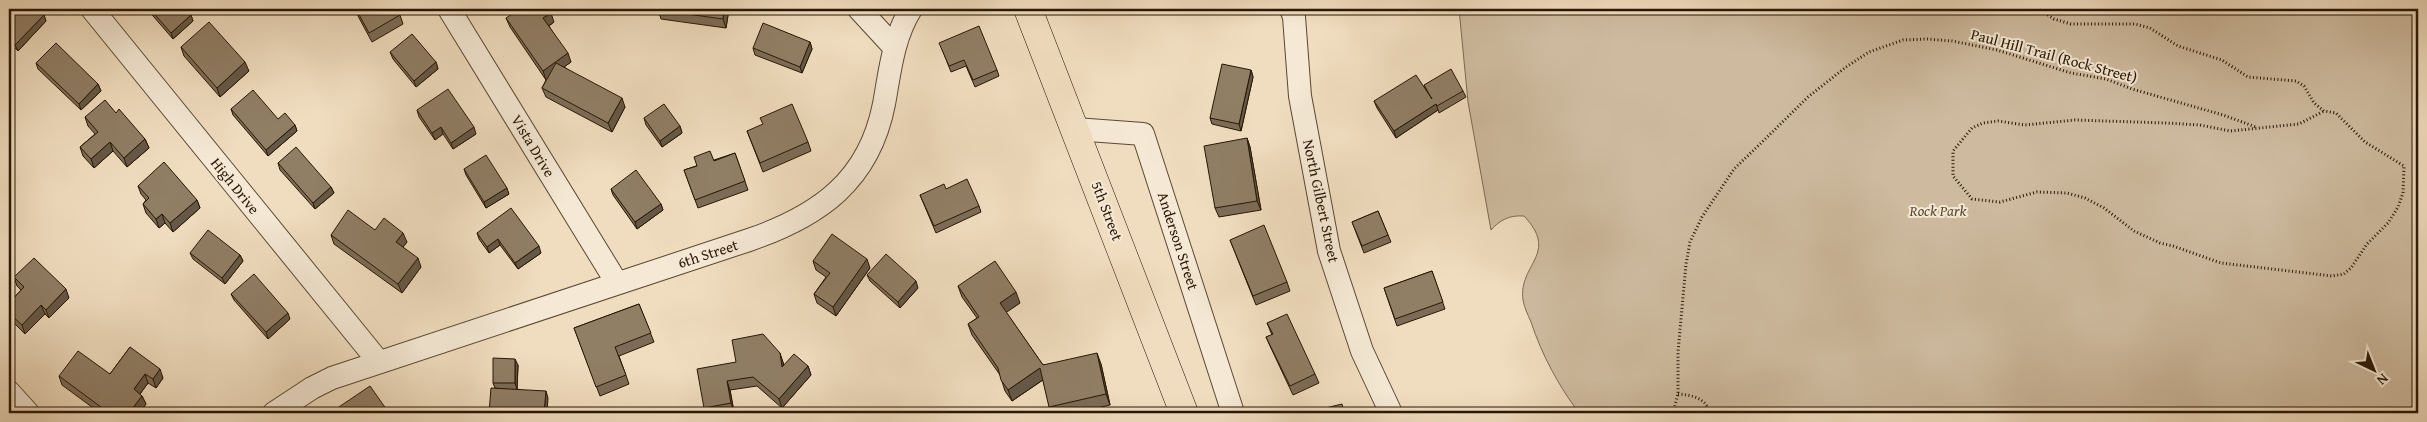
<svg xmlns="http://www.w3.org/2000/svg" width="2427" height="422" font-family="'Gentium Book Plus',serif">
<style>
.green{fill:#cebb9f;stroke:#7b6952}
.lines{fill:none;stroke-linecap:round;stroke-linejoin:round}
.street-casing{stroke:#5a4833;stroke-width:24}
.primary-casing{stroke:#281704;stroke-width:29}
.path{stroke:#281704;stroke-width:3;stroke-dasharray:1 2.5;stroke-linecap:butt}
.street{stroke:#f5e9d5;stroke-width:22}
.primary{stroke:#f0ddbf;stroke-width:28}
.wall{fill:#7c6c57;stroke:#281704}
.shaded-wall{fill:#655847;stroke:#281704}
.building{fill:#907e65;stroke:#281704}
.labels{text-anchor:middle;stroke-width:4;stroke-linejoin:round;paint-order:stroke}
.street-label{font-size:15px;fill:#281704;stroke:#f5e9d5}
.park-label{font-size:15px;font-style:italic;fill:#5a4832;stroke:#f5e9d5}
</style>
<rect width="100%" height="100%" fill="#f0ddbf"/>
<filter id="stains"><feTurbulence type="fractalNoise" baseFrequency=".004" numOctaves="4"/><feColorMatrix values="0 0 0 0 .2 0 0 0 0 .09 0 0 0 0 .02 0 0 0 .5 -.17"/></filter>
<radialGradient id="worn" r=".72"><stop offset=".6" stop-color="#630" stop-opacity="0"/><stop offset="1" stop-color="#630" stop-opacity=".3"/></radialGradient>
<path class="green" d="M1459,9h959v404h-839c-21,-28 -37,-58 -48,-91 -3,-7 -7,-15 -8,-22 -5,-36 37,-46 1,-84 -15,-1 -24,4 -33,14l-23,-128z"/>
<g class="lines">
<g class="street-casing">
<path id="street" d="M92,9l287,353
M449,9l168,274
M859,9l35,38
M1291,9l3,8 6,79 29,155 33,100 29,62
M1075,129l68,5 90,279
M9,392l19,21
M274,413l38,-25 20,-10 417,-138c70,-24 120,-59 135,-136 6,-33 9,-66 27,-95"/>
</g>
<g class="primary-casing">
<path id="primary" d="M1028,9l156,404"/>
</g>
<path class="path" d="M2010,9l12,3 23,1 9,6 17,5h64l15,4 28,18 44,14 26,17 48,4 8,5 10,17 10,8 12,2 29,29 39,24 -1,27 -5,14 -10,16 -21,21 -16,24 -7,6 -12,2 -111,-13 -48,-17 -13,-3 -26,-12 -30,-23 -19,-10 -18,-5 -30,-1 -37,10 -28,-3 -19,-23v-25l19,-23 11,-5 15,-2 27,4 50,-5 91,3 34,2 30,6 69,-7 25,-13
M1678,394c14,1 28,4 32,19
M1673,413l5,-19v-42l8,-88 4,-22 12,-25 32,-48 24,-23 50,-49 38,-30 23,-15 34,-12 24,-1 25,2 45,9 74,23 35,6 26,10 91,26 33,12"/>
<use href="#street" class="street"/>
<use href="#primary" class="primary"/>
</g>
<path class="wall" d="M9,9l35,6 2,6 -28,30 -9,-9z
M147,9h38l6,6 2,6 -20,18z
M355,9l45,6 3,9 -31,18 -14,-26z
M729,9l-3,19 -65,-9 -3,-9z
M506,18l48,4 -5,4 22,36 -7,5 61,40 -13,25 -66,-35 -4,-9 4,-8 -36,-53z
M810,42l2,7 -10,24 -47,-18 -2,-7z
M181,47l68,24 -29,26 -36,-41z
M942,49l55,21 2,6 -24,11 -9,-21 -15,6z
M390,52l46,10 2,7 -22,18 -23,-28z
M36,63l62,21 3,7 -20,19 -43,-41z
M1251,70l2,7 -12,54 -29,-7 -2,-6z
M1424,85l39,6 3,6 -27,16 -1,-3 -42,28 -19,-30 -3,-7 53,-9z
M231,109l64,16 2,6 -29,25 -35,-41z
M417,110l59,24 -23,15 -10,-15 -8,6 -16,-23z
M116,113l29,26 4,9 -22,19 -14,-16 -19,17 -11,-12 -3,-9 15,-13 -7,-8 -3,-9z
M644,118l36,8 2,7 -20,14 -16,-22z
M747,131l61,11 3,9 -48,21z
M1247,138l3,9 11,63 -42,7 -4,-9z
M735,153l13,37 -50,18 -14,-38z
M278,163l53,24 3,6 -19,16 -35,-39z
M464,169l45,25 -23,14 -20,-33z
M138,186l59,14 3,8 -27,24 -8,-9 -6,5 -13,-15 -3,-9 3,-4 -5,-6z
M611,189l50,15 2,6 -26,19 -24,-34z
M920,195l59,11 2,6 -45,21z
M1378,211l13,31 -27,11 -12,-31z
M375,230l32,12 -4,5 18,20 -19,26 -68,-49 -3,-9z
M477,233l64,20 -23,16 -18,-24 -11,8 -10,-14z
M1230,240l57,42 3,9 -34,14z
M190,253l50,2 3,6 -18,23 -32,-25z
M813,261l57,7 -34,48 -19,-13 -3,-9 12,-17 -10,-7z
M1432,271l13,38 -48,17 -13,-38z
M867,275l51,13 -18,20 -30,-27z
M14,277l55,21 -20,20 -4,-4 -20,20 -16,-16v-15l12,-13 -4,-4z
M958,286l62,17 -14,9 37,53 58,-1 9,41 -35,8h-24l-8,-33 -31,21 -7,-10 -5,-16 -28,-40 -4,-11 9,-6 -15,-21z
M231,294l59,25 -22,20 -34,-39z
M639,304l15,38 -35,14 10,28 -29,12 -26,-68z
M1267,323l48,51 4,9 -26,12 -23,-49 -4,-9 6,-2z
M130,347l33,31 -7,10 -8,-5 -8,11 2,2 4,8 -7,9h-39l-38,-28 -3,-9 51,-2z
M736,362h47l1,4h24l3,9 -29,33 -25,-22 -27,4 4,22 -7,1h-21l-2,-5z
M518,365l-1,24 31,9 -53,-10 -2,-5z"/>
<path class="shaded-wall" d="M503,9h10l-8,5z
M724,9h5l-3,19 -3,-9z
M551,13l3,9 -7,5 -4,-9z
M44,15l2,6 -28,30 -3,-6z
M191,15l2,6 -20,18 -2,-6z
M810,42l2,7 -10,24 -2,-6z
M568,53l3,9 -25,18 -3,-9z
M245,62l4,9 -29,26 -3,-9z
M436,62l2,7 -22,18 -2,-6z
M1251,70l2,7 -12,54 -2,-7z
M98,84l3,7 -20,19 -2,-6z
M622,98l3,9 -13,25 -4,-9z
M1436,104l2,6 -42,28 -2,-7z
M295,125l2,6 -29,25 -2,-6z
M680,126l2,7 -20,14 -2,-6z
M441,127l2,7 -8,6 -3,-7z
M474,127l2,7 -23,15 -2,-6z
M1247,138l3,9 11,63 -4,-9z
M145,139l4,9 -22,19 -3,-9z
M110,142l3,9 -19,17 -3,-9z
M331,187l3,6 -19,16 -2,-6z
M507,188l2,6 -23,14 -2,-6z
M197,200l3,8 -27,24 -3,-9z
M661,204l2,6 -26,19 -2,-7z
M162,214l3,9 -6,5 -3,-9z
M403,233l4,9 -7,9 -4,-9z
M498,239l2,6 -11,8 -2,-6z
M539,246l2,7 -23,16 -3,-6z
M240,255l3,6 -18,23 -3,-6z
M418,258l3,9 -19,26 -4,-9z
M867,259l3,9 -34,48 -3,-9z
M916,281l2,7 -18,20 -2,-6z
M66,289l3,9 -20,20 -3,-8z
M1016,292l4,11 -16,11 -4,-11z
M41,305l4,9 -20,20 -3,-9z
M288,313l2,6 -22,20 -2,-7z
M780,353l3,9 3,14 -4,-9z
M1097,353l4,11 9,41 -4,-11z
M515,359l3,6 -1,24 -2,-6z
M808,366l3,9 -29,33 -3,-9z
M1040,368l4,11 -32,22 -4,-11z
M160,369l3,9 -7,10 -3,-9z
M145,374l3,9 -11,15 -3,-9z
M727,381l3,9 4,22 -3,-9z
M546,391l2,7 -1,15h-3z
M142,396l4,8 -7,9h-10z"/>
<path class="building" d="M9,9h28l7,6 -29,30 -6,-7z
M150,9h35l6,6 -20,18z
M356,9h40l4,6 -31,18z
M520,9h28l3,4 -8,5 25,35 -25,18 -37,-53z
M658,9h66l-1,10 -65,-9z
M209,22l36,40 -28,26 -36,-41z
M763,23l47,19 -10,25 -47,-19z
M979,26l18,44 -24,10 -9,-20 -15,6 -10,-23z
M412,34l24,28 -22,19 -24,-29z
M56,43l42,41 -19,20 -43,-41z
M556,63l66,35 -14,25 -66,-35z
M1222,64l29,6 -12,54 -29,-6z
M1451,69l12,22 -26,15 -1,-2 -42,27 -20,-30 42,-26 16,24 -8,-14z
M448,89l26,38 -23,16 -10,-16 -9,6 -15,-23z
M253,90l25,29 7,-6 10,12 -29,25 -35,-41z
M105,100l11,13 3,-4 26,30 -21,19 -14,-16 -19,17 -11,-12 18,-15 -13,-15z
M664,104l16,22 -20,15 -16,-23z
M792,104l16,38 -48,21 -13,-32 16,-7 -3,-6z
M1247,138l10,63 -42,7 -11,-62z
M296,147l35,40 -18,16 -35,-40z
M710,151l4,10 21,-8 10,28 -50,19 -11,-30 13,-4 -3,-9z
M486,155l21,33 -23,14 -20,-33z
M164,162l33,38 -27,23 -8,-9 -6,5 -13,-15 6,-6 -11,-12z
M636,170l25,34 -26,18 -24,-33z
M967,179l12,27 -45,20 -14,-31 24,-11 2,5z
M511,208l28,38 -24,17 -17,-24 -11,8 -10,-14z
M348,210l27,20 9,-12 19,15 -7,9 22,16 -20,26 -67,-49z
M1378,211l10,24 -26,11 -10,-24z
M1264,225l23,57 -34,14 -23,-56z
M208,230l32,25 -18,23 -32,-25z
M832,234l35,25 -34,48 -19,-13 16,-21 -17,-12z
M886,254l30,27 -18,21 -31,-27z
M34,258l32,31 -20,21 -5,-5 -19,20 -13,-12v-10l15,-16 -10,-10z
M995,261l21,31 -16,11 43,62 54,-12 9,41 -57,13 -9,-39 -32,22 -7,-10 -3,-12 -30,-44 11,-7 -21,-31z
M1432,271l11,31 -48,17 -11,-31z
M254,274l34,39 -22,19 -35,-38z
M639,304l12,29 -36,14 11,28 -30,12 -22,-59z
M1287,314l28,60 -25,12 -24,-49 7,-3 -6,-11z
M763,334l17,19 2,14 12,-13 14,12 -29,33 -26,-22 -26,4 4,22 -27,5 -7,-39 39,-7 -4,-22z
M130,347l30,22 -7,10 -8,-5 -11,15 8,7 -13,17h-20l-50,-37 19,-25 32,23z
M493,358l22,1v24h-22z
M370,386l19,27h-59z
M491,388l55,3 -2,22h-55z
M1342,404l2,9h-39z"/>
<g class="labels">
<g class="street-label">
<text transform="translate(2054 56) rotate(15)" y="5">Paul Hill Trail (Rock Street)</text>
<text transform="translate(533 146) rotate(59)" y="5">Vista Drive</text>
<text transform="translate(235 186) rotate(51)" y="5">High Drive</text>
<text transform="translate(1321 201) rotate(78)" y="5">North Gilbert Street</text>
<text transform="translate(1107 211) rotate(69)" y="5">5th Street</text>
<text transform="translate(1178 241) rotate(72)" y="5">Anderson Street</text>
<text transform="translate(708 254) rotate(-18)" y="5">6th Street</text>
</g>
<g class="park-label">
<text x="1938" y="216">Rock Park</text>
</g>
</g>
<rect width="2427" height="422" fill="none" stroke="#f0ddbf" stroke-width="30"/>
<rect x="10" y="10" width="2407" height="402" fill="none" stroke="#281704" stroke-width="2.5"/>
<rect x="15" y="15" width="2397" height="392" fill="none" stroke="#281704"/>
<g transform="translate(2374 370) rotate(137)" stroke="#f5e9d5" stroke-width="4" paint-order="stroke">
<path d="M0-4L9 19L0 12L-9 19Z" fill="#281704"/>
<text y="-8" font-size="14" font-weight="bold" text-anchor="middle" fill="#281704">N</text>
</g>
<rect width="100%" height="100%" filter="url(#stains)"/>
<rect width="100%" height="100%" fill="url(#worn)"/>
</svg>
